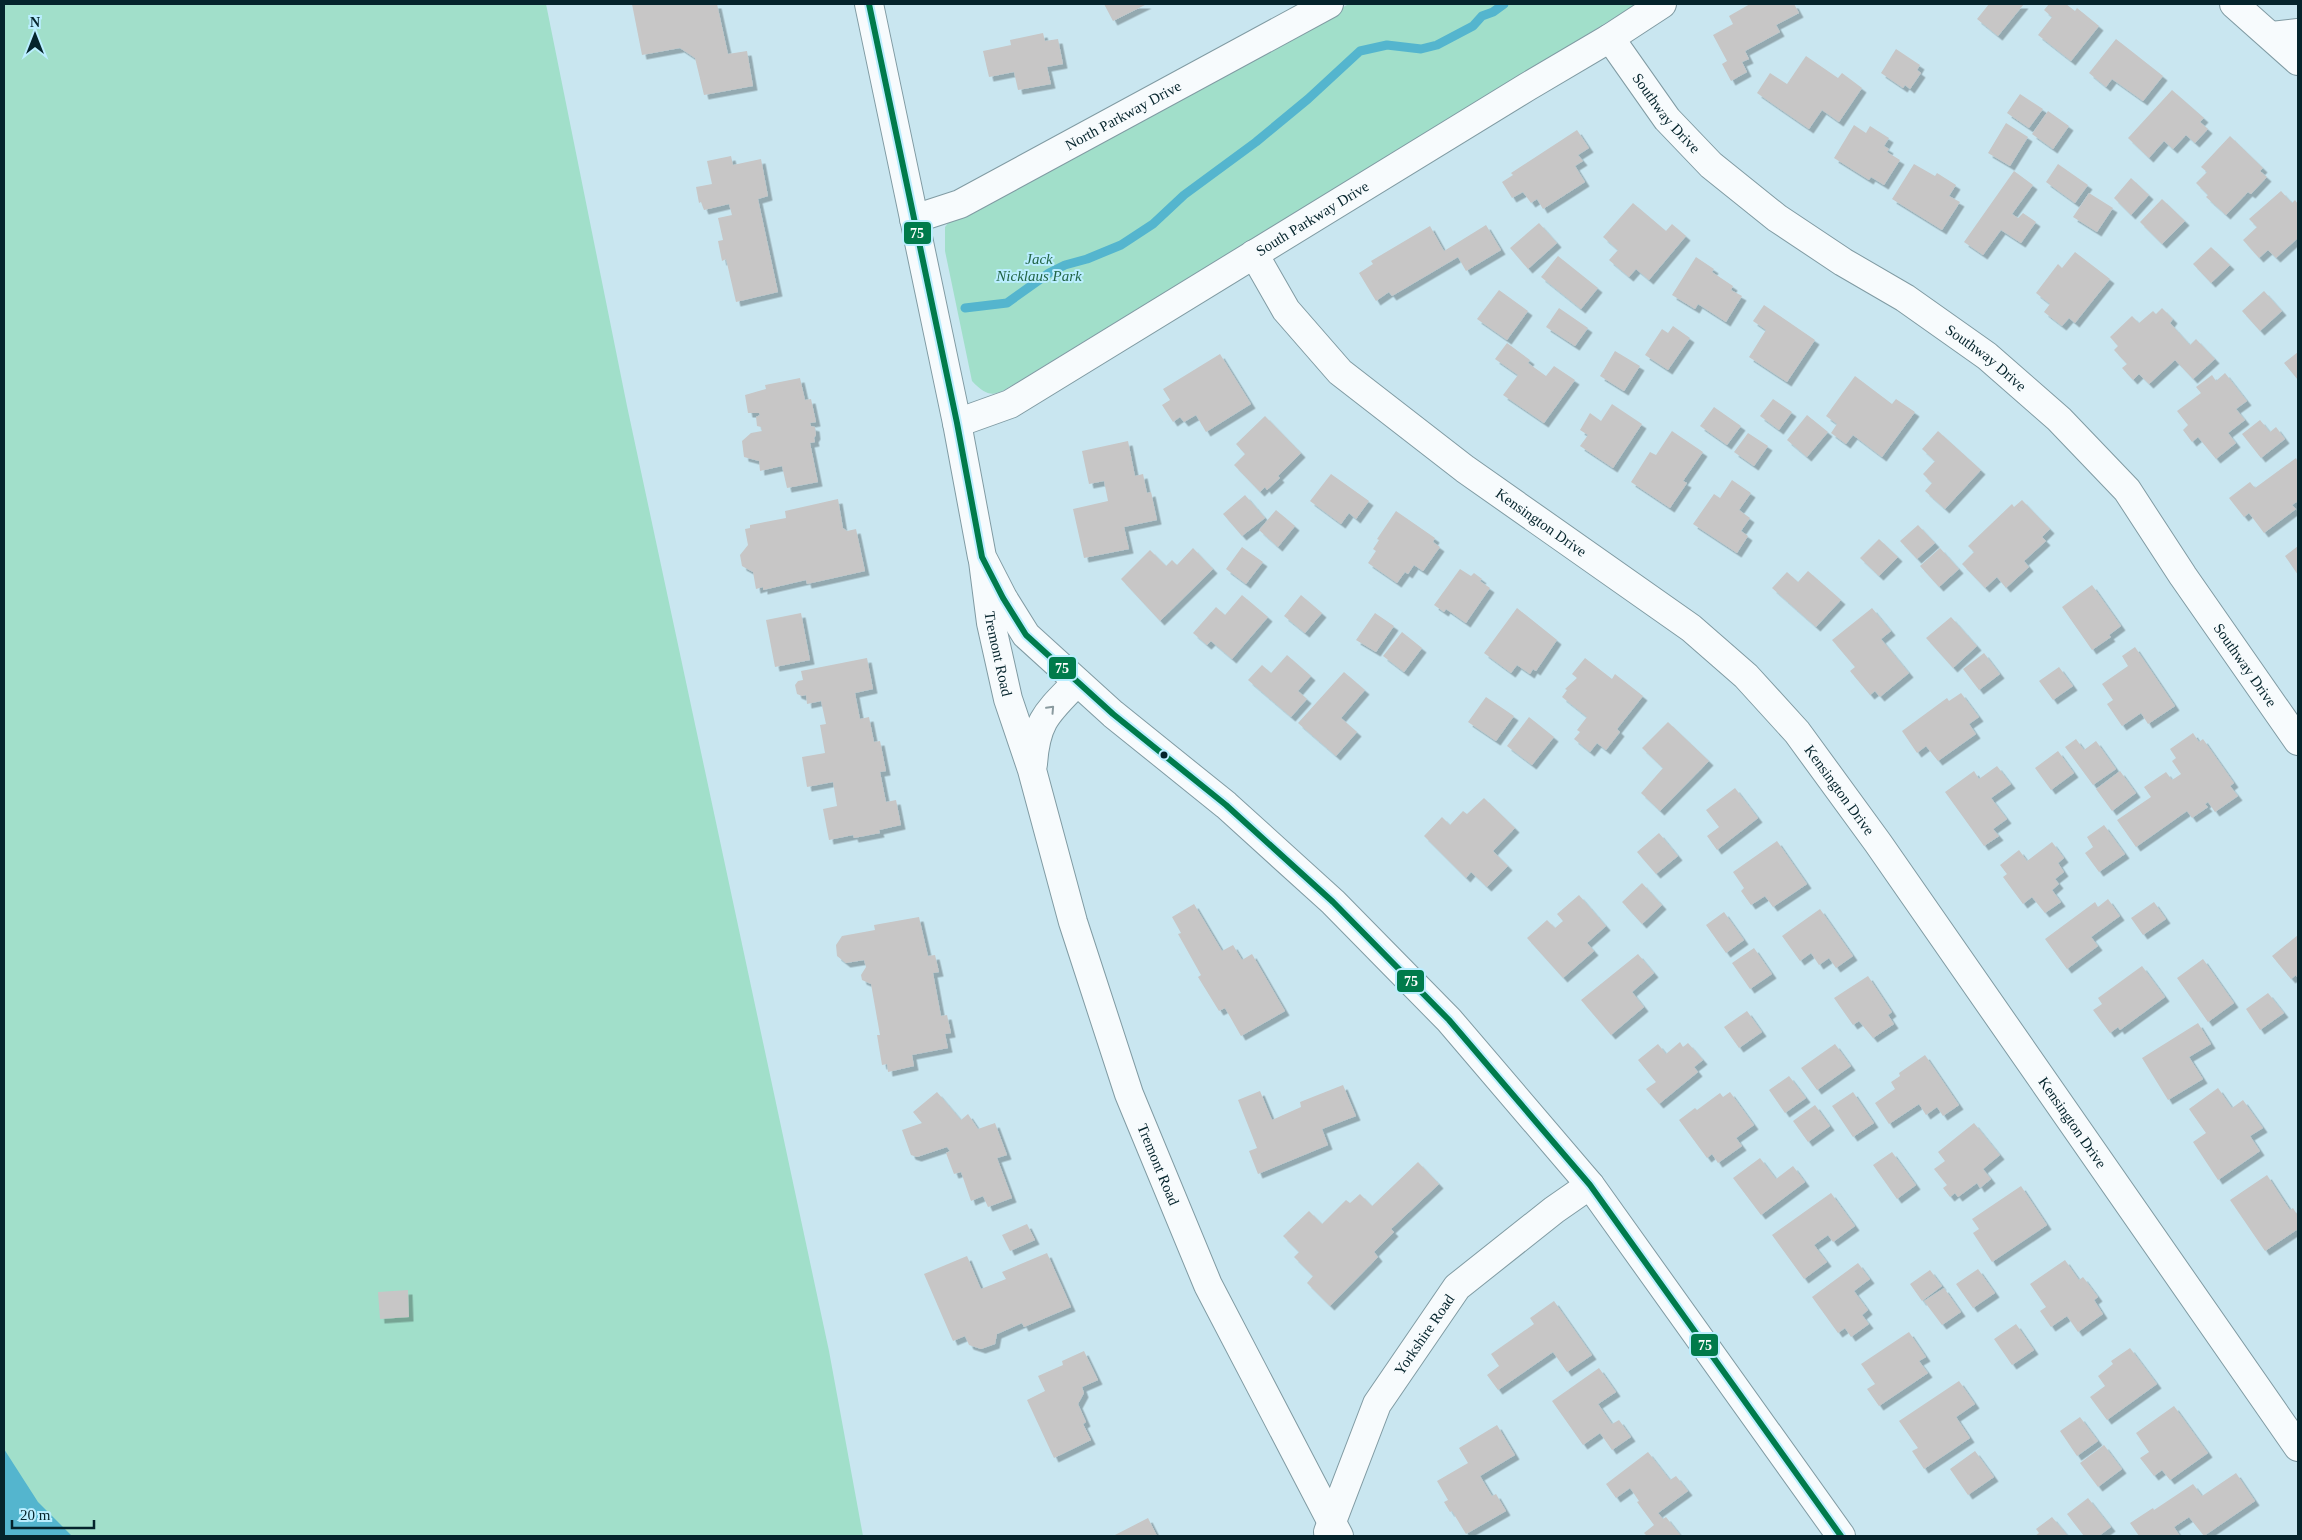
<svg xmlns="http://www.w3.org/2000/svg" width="2302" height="1540" font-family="'Times New Roman',serif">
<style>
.green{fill:#a1dfca}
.water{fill:#54b5ce}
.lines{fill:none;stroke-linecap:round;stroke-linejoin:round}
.stream{stroke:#54b5ce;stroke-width:9}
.building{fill:#c7c6c6;filter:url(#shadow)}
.minor-casing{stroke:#809ba3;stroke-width:30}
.tertiary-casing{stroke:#809ba3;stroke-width:30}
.minor{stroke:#f7fbfd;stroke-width:28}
.tertiary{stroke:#f7fbfd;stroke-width:28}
.bus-1-casing{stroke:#baeeff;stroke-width:10}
.bus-1{stroke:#007b4b;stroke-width:6}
.oneway{stroke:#8a9a9f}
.bus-dot{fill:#05242c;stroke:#baeeff;stroke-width:2}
.labels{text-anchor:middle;stroke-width:4;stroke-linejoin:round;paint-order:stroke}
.street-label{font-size:15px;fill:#05242c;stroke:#baeeff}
.park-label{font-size:15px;font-style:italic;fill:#236546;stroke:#baeeff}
.line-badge{stroke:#baeeff;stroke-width:2}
.badge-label{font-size:14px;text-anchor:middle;font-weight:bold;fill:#fff}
</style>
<defs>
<filter id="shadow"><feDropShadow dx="4.5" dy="4.5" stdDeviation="0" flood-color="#0004"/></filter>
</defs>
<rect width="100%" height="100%" fill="#c9e6f0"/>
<path class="green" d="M4,4h542l81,402 202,945 34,185h-859z
M1349,4h288l-621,379c-20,12 -26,17 -44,-2l-27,-130v-24l10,-13z"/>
<path class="water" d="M4,1449l34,53 34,34h-68z"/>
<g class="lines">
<path class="stream" d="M965,308l42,-5 42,-30 16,-8 22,-6 34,-14 32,-21 31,-29 72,-53 52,-43 52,-48 27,-6 34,4 16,-4 36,-19 9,-10 11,-4 11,-8"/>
</g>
<path class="building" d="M632,4h85l11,50 19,-3 6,35 -49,9 -9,-37 -15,-10 -38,7z
M1104,4h43l-34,17z
M1750,4h44l5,9 -23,12 4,7 -35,19 4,8 -7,3 5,10 -16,9 -9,-17 5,-3 -14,-26 20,-11 -4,-8z
M1989,4h35l-26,32 -21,-17z
M2049,4h17l9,7 2,-3 22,18 -28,35 -33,-26 14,-18 -8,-7z
M1043,33l2,8 13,-2 5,25 -16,3 4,17 -33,6 -4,-18 -25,5 -6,-26 28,-6 -1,-5z
M2116,39l47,37 -20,25 -31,-22 -6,8 -17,-14z
M1896,49l24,16 -3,5 4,3 -11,16 -5,-4 -2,3 -22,-15z
M1806,56l32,22 4,-5 20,15 -23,34 -17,-12 -13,19 -52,-36 13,-20 17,11z
M2172,90l32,28 -4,4 8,7 -13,14 -9,-8 -13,14 -9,-8 -15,17 -21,-20z
M2020,94l23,15 -14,19 -22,-15z
M2048,111l21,15 -16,23 -21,-15z
M2006,123l22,14 -18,29 -22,-13z
M1854,125l12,8 4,-7 19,12 -5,8 5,3 -2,3 13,8 -16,25 -13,-8 -2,3 -35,-22z
M1577,130l12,18 -11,7 5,6 -8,5 10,16 -42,27 -6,-10 -6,4 -8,-11 -11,6 -10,-16 11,-7 -2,-2z
M2230,136l33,32 -3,3 7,6 -16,17 -3,-2 -22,23 -20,-18 2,-2 -12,-12 11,-11 -6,-5z
M731,156l2,9 28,-6 7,37 -10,3 20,93 -42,10 -10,-43 -4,2 -4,-20 5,-1 -5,-22 14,-3 -3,-11 -25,6 -3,-8 -2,1 -3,-16 16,-3 -5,-23z
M1914,164l21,12 2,-3 19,12 -7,11 11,6 -18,28 -50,-31z
M2058,164l30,21 -13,18 -29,-21z
M2014,171l19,14 -21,29 6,4 5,-5 13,9 -15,21 -20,-13 -18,25 -19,-13z
M2131,178l18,17 -18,20 -17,-17z
M2281,191l11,12 3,-3 3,4v34l-22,20 -8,-8 -9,8 -16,-18 14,-13 -8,-8z
M2089,193l24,15 -16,24 -24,-15z
M2162,199l23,22 -23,23 -22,-22z
M1633,203l33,28 6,-7 14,12 -37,44 -13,-11 -7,8 -20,-17 9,-10 -15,-13z
M1539,223l18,20 -29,26 -18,-21z
M1486,225l15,25 -35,21 -8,-14 -66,39 -3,-4 -13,9 -17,-28 14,-9 -2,-3 59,-35 14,25z
M2211,247l19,18 -19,18 -18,-19z
M2075,252l35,27 -35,44 -6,-5 -7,8 -18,-14 6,-8 -14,-11 22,-29 4,4z
M1558,256l40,32 -17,21 -40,-32z
M1696,257l18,12 -2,3 21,14 -2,4 11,6 -16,26 -28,-18 -3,5 -23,-14z
M1499,290l29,21 -21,29 -30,-21z
M2264,291l18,20 -22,20 -18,-20z
M1764,305l51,35 -28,42 -38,-25 17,-27 -13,-9z
M1559,308l29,20 -13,18 -29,-19z
M2162,308l11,11 -3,4 20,22 6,-6 19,20 -22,20 -18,-19 -26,24 -10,-10 -6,6 -11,-12 5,-4 -13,-14 4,-4 -8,-9 22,-21 7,7 14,-12 3,3z
M1673,326l17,12 -22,32 -23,-15 17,-26 6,4z
M1507,343l23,17 -2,3 18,13 8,-10 21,14 -31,43 -41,-28 15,-20 -23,-16z
M1615,351l25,15 -16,25 -24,-15z
M2298,352v28l-14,-17z
M1220,354l31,50 -45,28 -10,-17 -12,7 -4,-5 -7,5 -11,-17 8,-5 -7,-11z
M2225,373l22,28 -11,8 9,11 -17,13 8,10 -20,16 -18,-22 -6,5 -9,-12 5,-5 -11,-14 24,-18 -5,-6 16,-12 4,6z
M1855,376l37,28 4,-5 19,13 -33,45 -29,-22 -7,9 -15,-11 6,-9 -11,-8z
M800,378l5,22 6,-1 5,23 -6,1 1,3 4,1 1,8 -2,3 1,4 -5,1 8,39 -31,6 -5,-22 -22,5 -1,-10 -15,-4 -2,-16 9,-8 11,-2 -1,-4 -4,-1 -1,-9 4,-2 -1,-2h-11l-3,-18 21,-6 -1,-4z
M1773,399l19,13 -13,18 -19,-14z
M1612,404l30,20 -29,44 -33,-22 8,-11 -8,-5 10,-17 11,8z
M1714,407l27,19 -14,19 -27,-19z
M1807,415l21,17 -21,25 -20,-17z
M1265,416l36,37 -23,23 2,2 -13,12 -2,-3 -5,5 -26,-27 11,-11 -9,-10z
M2260,420l10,12 6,-5 9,12 -24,19 -19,-24z
M1672,431l31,21 -20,29 4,2 -17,25 -39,-26 19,-30 6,3z
M1938,431l43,39 -36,39 -20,-18 7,-8 -9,-9 12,-13 -13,-12z
M1748,433l20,13 -14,20 -20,-14z
M1128,441l7,35 8,-2 4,19 4,-1 6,28 -33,7 5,22 -45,9 -11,-49 35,-8 -4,-20 -15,3 -7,-33z
M2296,458l2,4v39l-6,4 4,4 -32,24 -15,-20 -5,4 -15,-19 21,-16 5,6z
M1331,474l38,27 -13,18 -7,-6 -8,11 -31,-23z
M1732,480l19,13 -12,17 11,8 -9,13 7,5 -11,17 -44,-29 21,-30 6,4z
M1245,495l20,23 -23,18 -19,-22z
M838,499l5,29 4,3 9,-2 9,42 -58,13 -1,-4 -43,10v-3l-7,2 -3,-17 -11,-6 -2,-11 8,-10 -3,-16 5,-1v-3l36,-7 -1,-7z
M2022,500l28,29 -8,8 4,4 -22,20 5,6 -23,21 -9,-11 -12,11 -23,-24 12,-12 -6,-6 44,-42 2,3z
M1276,510l19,16 -17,21 -19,-17z
M1396,511l39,27 -2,4 7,5 -17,24 -9,-6 -6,9 -3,-2 -8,11 -29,-20 8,-12 -3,-2 6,-9 -2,-1z
M1918,525l17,18 -18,16 -17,-18z
M1879,539l19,18 -19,19 -19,-18z
M2298,546v29l-13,-19z
M1242,547l21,15 -17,22 -20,-15z
M1193,548l20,21 -53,52 -39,-42 29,-29 16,16 6,-6 5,5z
M1940,548l19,21 -20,18 -19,-21z
M1460,569l11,7 3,-3 8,6 -2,2 10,7 -24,35 -20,-14 -2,3 -10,-7z
M1808,571l33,29 -25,27 -44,-39 15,-16 11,10z
M2092,585l29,41 -12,9 2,2 -19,13 -30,-43z
M1242,595l26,22 -36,42 -21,-18 -4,4 -14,-12 23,-26 9,8z
M1301,595l21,18 -17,20 -21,-17z
M1517,608l40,32 -21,31 -3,-2 -3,5 -13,-9 -6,8 -27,-20z
M1872,608l19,23 -10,8 28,34 -29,24 -5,-6 -5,4 -20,-24 5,-4 -23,-27z
M801,613l9,47 -35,7 -9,-47z
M1375,613l19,13 -18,26 -20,-12z
M1951,617l26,29 -24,22 -27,-30z
M1402,632l20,16 -18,24 -21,-16z
M2135,647l40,59 -27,18 -7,-11 -19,13 -15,-22 6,-4 -11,-16 26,-18 -6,-10z
M1984,653l16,21 -21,16 -16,-21z
M1287,655l24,21 -13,15 9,8 -16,18 -43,-37 14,-15 9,8z
M867,658l6,31 -18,4 5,26 9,-2 5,25 6,-1 6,30 -6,1 6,30 10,-2 5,25 -22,5 1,3 -26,5 -1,-3 -24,5 -6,-31 14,-3 -4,-24 -26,5 -5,-30 23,-4 -5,-28 6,-1 -5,-23 -14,3 -1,-9 -4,1 -5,-2 -2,-9 3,-4 5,-1 -2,-9z
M1585,658l27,21 3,-5 28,22 -26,33 3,3 -14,18 -9,-7 -7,9 -16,-13 6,-7 -3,-2 10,-13 -25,-20 5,-7 -2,-1 12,-11 -5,-4z
M2059,667l14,19 -20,14 -14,-19z
M1344,672l21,18 -24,28 16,14 -21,24 -38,-33z
M1961,693l18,24 -10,7 7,10 -38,27 -12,-15 -9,7 -15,-22 45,-33 2,3z
M1486,697l28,19 -18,25 -28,-19z
M1529,717l25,20 -22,28 -25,-19z
M1668,722l41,39 -49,50 -19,-18 22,-25 -21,-20z
M2193,733l6,9 4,-3 31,44 -4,3 8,10 -23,16 -7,-10 -3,2 3,3 -16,11 -5,-7 -51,36 -19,-27 34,-23 -7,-10 22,-15 6,8 9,-6 -9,-13 4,-3 -6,-9z
M2076,739l8,11 12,-9 20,28 -23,16 -28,-38z
M2058,751l16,22 -23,17 -16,-22z
M1997,766l14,18 -20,14 16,21 -14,10 6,7 -15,10 -39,-54 29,-21 5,8z
M2120,771l16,22 -24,18 -16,-22z
M1735,788l23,30 -41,32 -10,-14 12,-9 -13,-17z
M1484,798l31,30 -22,23 15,15 -21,21 -16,-15 -5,6 -42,-42 18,-19 8,8 13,-14 4,3z
M2104,825l21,29 -26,18 -14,-19 8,-6 -6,-10z
M1659,833l19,23 -22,18 -19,-22z
M1777,841l30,43 -34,23 -8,-11 -14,9 -10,-14 3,-3 -11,-16z
M2052,842l12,16 -6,5 6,9 -9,7 4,5 -7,6 9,12 -16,11 -13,-16 -9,7 -20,-27 4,-3 -7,-9 19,-15 8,11z
M1642,883l20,22 -20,19 -20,-22z
M1579,895l27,31 -19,17 7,8 -31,27 -36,-40 20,-18 8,8 8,-7 -6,-7z
M2108,899l12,17 -29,21 7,9 -31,23 -22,-30 50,-37 3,5z
M2154,902l12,17 -23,16 -12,-17z
M1194,904l28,47 11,-6 9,15 10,-6 33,57 -44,25 -16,-28 -6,3 -21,-34 3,-2 -23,-41 3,-1 -9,-16z
M1820,909l33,47 -17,12 -7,-10 -10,7 -8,-12 -11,8 -18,-25z
M1724,912l20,28 -18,13 -20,-28z
M919,917l9,39 7,-1 4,17 -6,1 8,43 6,-1 4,18 -6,1 3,14 -36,7 2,11 -26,6 -1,-8 -5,1 -5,-30h3l-9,-51 -9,-4 -1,-5 5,-8 -2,-7 -18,3 -9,-7 -1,-11 6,-9 33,-6 -1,-5z
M2298,935v44l-2,-4 -5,4 -19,-23z
M1754,948l18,26 -22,15 -18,-26z
M1638,954l16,19 -22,19 12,15 -33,28 -30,-35z
M2203,959l31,44 -26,19 -31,-44z
M2142,966l23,31 -45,33 -2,-3 -8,6 -17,-23 9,-6 -4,-6z
M1868,976l24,36 -4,3 6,9 -21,14 -14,-17 -6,4 -19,-27z
M2268,993l16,20 -24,17 -14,-21z
M1747,1011l15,21 -23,16 -15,-21z
M2198,1023l13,21 -22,13 14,22 -35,21 -26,-42z
M1680,1042l3,5 5,-4 15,17 -9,7 4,5 -39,32 -13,-15 10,-7 -18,-22 20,-16 8,10z
M1835,1044l16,22 -34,24 -16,-22z
M1925,1055l34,50 -16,11 -6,-9 -11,8 -7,-11 -30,20 -14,-21 20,-14 -4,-7 9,-6 -1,-3z
M1789,1076l17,22 -21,15 -16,-23z
M1343,1085l13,31 -34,13 6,16 -70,29 -9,-23 8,-3 -19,-48 22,-9 12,29 29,-13 -1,-5z
M2218,1088l14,20 11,-8 20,28 -13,8 10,15 -42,29 -25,-38 13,-9 -17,-24z
M937,1092l24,28 7,-6 10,15 17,-6 12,32 -10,3 15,40 -24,9 -5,-11 -12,5 -10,-29 -7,2 -8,-21 4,-2 -3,-4 -30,10 -6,-2 -9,-25 20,-7 -9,-11z
M1730,1092l24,33 -18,13 6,8 -24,17 -6,-9 -5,4 -28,-38 16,-12 2,2 23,-17 3,4z
M1853,1092l21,31 -21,14 -21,-31z
M1815,1105l15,21 -22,16 -15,-21z
M1974,1123l26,32 -17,14 8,10 -11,9 -3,-5 -19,14 -3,-4 -5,4 -7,-9 4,-3 -13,-16 11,-8 -7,-9z
M1892,1152l24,33 -19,14 -24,-34z
M1760,1158l16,21 17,-13 12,16 -44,33 -28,-37z
M1418,1162l21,22 -48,45 3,3 -20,20 4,5 -48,49 -23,-23 6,-7 -19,-19 5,-5 -16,-16 26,-25 13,13 24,-24 4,3 10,-9 12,12z
M2267,1175l23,35 3,-2 5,8v13l-33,22 -35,-51z
M2021,1186l26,39 -55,37 -19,-29 6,-4 -7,-10z
M1831,1193l24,33 -22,16 -5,-7 -14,10 13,17 -23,17 -32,-44z
M1027,1224l8,16 -25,11 -8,-16z
M1047,1253l24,54 -47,20 -2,-4 -25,11 -2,10 -14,5 -12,-4 -4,-9 -12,5 -29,-67 43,-18 14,33 25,-10 -4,-7z
M2065,1260l14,20 4,-3 15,20 -4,3 9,14 -25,18 -11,-16 -16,11 -11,-16 6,-4 -16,-23z
M1858,1263l12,16 -16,12 14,19 -6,5 7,9 -18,13 -6,-9 -7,5 -26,-36z
M1978,1269l17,24 -22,15 -17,-24z
M1930,1270l12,16 -20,15 -12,-17z
M1944,1288l17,24 -19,13 -18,-24z
M408,1290l1,27 -29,2 -2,-27z
M1554,1301l38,54 -25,17 -14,-20 -55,38 -11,-15 12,-9 -8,-12 43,-30 -4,-6z
M2016,1324l18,26 -22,15 -18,-26z
M1909,1332l17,25 -7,4 9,12 -49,33 -12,-17 8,-5 -14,-20z
M2130,1348l27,36 -50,36 -17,-23 15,-11 -7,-10 15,-12 -2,-3z
M1084,1351l14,29 -16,7 2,6 -6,11 8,18 -3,2 8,16 -37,18 -27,-58 18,-9 -7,-15 25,-11 -1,-4z
M1599,1368l17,24 -18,12 14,20 7,-4 12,17 -19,13 -12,-17 -17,12 -31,-44z
M1959,1381l16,23 -19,13 14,21 -46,31 -12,-18 6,-3 -19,-27z
M2174,1406l34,47 -38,27 -8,-10 -8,6 -14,-18 9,-6 -13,-19z
M2080,1417l18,24 -21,15 -17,-25z
M1497,1425l18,30 -35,21 12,20 4,-2 10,17 -40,23 -14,-23 -2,1 -6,-10 4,-2 -11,-19 31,-18 -9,-15z
M2104,1445l18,24 -24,18 -18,-24z
M1975,1451l19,26 -26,18 -18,-26z
M1648,1452l22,28 6,-4 12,15 -30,22 5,6 3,-2 15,19h-34l-3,-3 10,-8 -17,-23 2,-1 -9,-13 -14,10 -10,-14z
M2236,1473l19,28 -51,35 -15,-19 -15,10 6,9h-41l-9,-13 23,-15 1,2 39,-26 9,12z
M2088,1498l23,29 -12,9h-15l-17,-22z
M2052,1517l16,19h-33l4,-3 -3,-4z
M1148,1518l9,18h-44z"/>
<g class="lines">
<g class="minor-casing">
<g id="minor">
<path d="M2272,36l26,-3"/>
<path id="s1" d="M1610,38l57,81 44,46 66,53 66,44 62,36 82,58 72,63 68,71 56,86 115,165"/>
<path id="s2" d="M914,219l46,-15 369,-200"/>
<path id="s3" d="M1254,254l32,56 54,62 125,97 226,159 55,48 51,56 81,111 420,604"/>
<path id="s4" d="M957,423l53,-19 517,-317 83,-49 52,-34"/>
<path id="s5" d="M983,561l8,62 17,76 24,71 41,152 56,172 79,191 131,251"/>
<path d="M1033,764c3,-44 15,-52 44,-82"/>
<path id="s6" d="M1328,1532l49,-128 80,-117 97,-77 36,-25"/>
</g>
</g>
<g class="tertiary-casing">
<path id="tertiary" d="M869,4l88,419 25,134 21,41 23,37 87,79 113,91 107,97 116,118 141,165 251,351
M2234,4l64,57"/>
</g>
<use href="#minor" class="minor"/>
<use href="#tertiary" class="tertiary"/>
<g class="bus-1-casing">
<path id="bus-1" d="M869,4l88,419 25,134 21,41 23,37 87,79 113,91 107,97 116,118 141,165 251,351"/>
</g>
<use href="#bus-1" class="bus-1"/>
</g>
<defs><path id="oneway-chevron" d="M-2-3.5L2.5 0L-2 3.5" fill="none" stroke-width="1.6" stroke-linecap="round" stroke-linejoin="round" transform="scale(1.25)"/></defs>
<use class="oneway" href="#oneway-chevron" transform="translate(1051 709) rotate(-47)"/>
<circle class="bus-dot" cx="1164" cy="755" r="4.5"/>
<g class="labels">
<g class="street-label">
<text dy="5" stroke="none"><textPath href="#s1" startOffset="94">Southway Drive</textPath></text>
<text dy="5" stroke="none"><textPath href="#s2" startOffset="234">North Parkway Drive</textPath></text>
<text dy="5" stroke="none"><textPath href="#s4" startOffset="411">South Parkway Drive</textPath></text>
<text dy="5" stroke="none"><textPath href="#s1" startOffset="499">Southway Drive</textPath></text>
<text dy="5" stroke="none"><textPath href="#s3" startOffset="398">Kensington Drive</textPath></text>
<text dy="5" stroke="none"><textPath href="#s5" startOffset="94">Tremont Road</textPath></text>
<text dy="5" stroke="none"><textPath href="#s1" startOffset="904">Southway Drive</textPath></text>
<text dy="5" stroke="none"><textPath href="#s3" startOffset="802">Kensington Drive</textPath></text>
<text dy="5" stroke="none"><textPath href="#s3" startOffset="1208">Kensington Drive</textPath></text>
<text dy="5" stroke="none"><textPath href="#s5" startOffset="630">Tremont Road</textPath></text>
<text dy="5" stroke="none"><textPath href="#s6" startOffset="221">Yorkshire Road</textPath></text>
</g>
<g class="park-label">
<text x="1039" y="264">Jack<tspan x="1039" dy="17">Nicklaus Park</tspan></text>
</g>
</g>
<g class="line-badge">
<rect x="903" y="221" width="29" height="24" rx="5" fill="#007b4b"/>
<rect x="1048" y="656" width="29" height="24" rx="5" fill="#007b4b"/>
<rect x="1396" y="969" width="29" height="24" rx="5" fill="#007b4b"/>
<rect x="1690" y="1333" width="29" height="24" rx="5" fill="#007b4b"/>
</g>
<g class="badge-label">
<text x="917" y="238">75</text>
<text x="1062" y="673">75</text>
<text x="1411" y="986">75</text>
<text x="1705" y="1350">75</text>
</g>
<rect width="2302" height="1540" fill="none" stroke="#05242c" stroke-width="10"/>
<g transform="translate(35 35)" stroke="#baeeff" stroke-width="4" paint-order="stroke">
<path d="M0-4L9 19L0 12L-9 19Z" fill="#05242c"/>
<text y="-8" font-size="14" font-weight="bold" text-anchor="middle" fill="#05242c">N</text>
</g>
<path d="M12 1520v8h82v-8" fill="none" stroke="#05242c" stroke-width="2.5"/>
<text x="20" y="1520" font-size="15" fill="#05242c" stroke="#baeeff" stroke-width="4" paint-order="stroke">20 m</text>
</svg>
